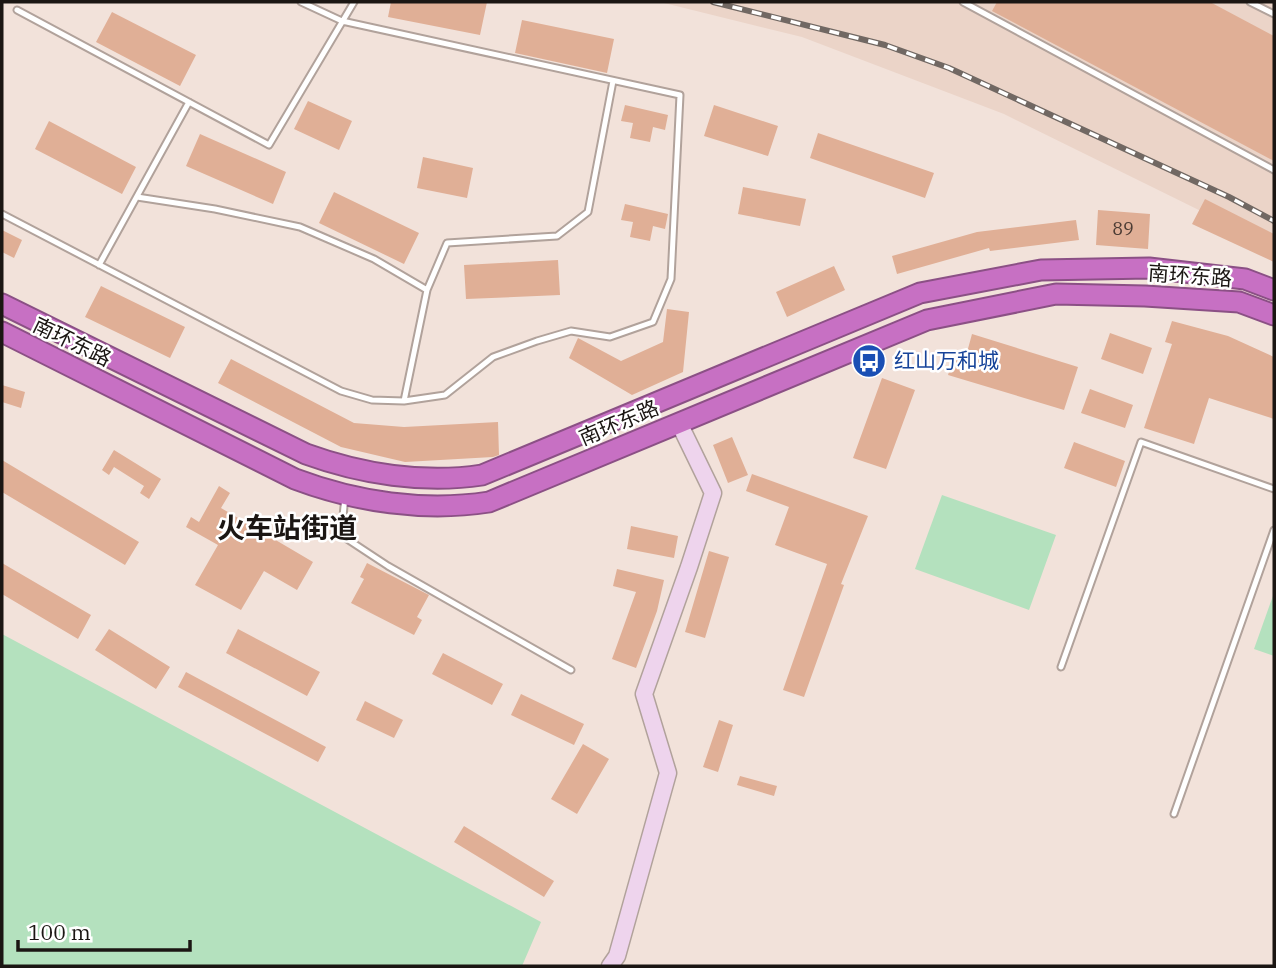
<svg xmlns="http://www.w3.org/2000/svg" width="1276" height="968" font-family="'IBM Plex Serif','Noto Sans SC',serif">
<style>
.built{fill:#ebd4c8}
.green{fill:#b4e1be}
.building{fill:#e0af96}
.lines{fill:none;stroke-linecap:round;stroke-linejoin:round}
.lane-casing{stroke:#b1a29b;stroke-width:9}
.secondary-casing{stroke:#b1a29b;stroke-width:19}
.highway-casing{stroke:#8b5085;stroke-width:23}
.lane{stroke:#fff;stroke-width:5}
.secondary{stroke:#eed4ed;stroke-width:16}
.highway{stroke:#c770c3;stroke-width:19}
.rail-casing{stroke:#716863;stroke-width:6}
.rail{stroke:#fff;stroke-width:3.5;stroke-dasharray:10;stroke-linecap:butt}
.labels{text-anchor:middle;stroke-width:5;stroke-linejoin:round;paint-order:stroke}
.number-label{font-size:18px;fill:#4c3c34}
.street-label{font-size:21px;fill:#1b1613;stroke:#fff}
.transit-label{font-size:21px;fill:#164399;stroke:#fff;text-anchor:start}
.district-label{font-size:28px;font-weight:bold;fill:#1b1613;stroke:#fff}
</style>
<rect width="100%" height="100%" fill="#f2e2da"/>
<path class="built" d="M660,2h614v245l-270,-133 -202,-77z"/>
<path class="green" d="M942,495l114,40 -27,75 -114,-41z
M1274,593v63l-20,-7z
M2,634l539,288 -19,44h-520z"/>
<path class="building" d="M391,2h96l-7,33 -92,-18z
M997,2h213l64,34v125l-282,-150z
M112,12l84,43 -16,31 -84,-44z
M522,20l92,19 -7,34 -92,-20z
M308,101l44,20 -13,29 -45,-21z
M625,105l43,10 -3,15 -12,-3 -3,15 -20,-4 3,-15 -12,-2z
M714,105l64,21 -10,30 -64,-20z
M49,121l87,46 -14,27 -87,-45z
M818,133l116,40 -9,25 -115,-40z
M200,134l86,38 -13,32 -87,-38z
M423,157l50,11 -6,30 -50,-10z
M743,187l63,12 -6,27 -62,-12z
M334,192l85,41 -15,31 -85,-41z
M1205,199l69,35v28l-82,-38z
M625,204l43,10 -3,15 -12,-3 -3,15 -20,-4 3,-15 -12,-2z
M1098,210l52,4 -2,35 -52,-4z
M1076,220l3,20 -89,11 -1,-3 -92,26 -5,-18 85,-24z
M2,230l20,10 -8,18 -12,-6z
M558,260l2,35 -94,4 -2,-34z
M834,266l11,24 -58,27 -11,-25z
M101,286l84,41 -15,31 -85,-41z
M667,309l22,3 -6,60 -51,23 -63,-37 9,-20 43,23 42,-19z
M1172,321l56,15 46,21v62l-65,-21 -15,46 -50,-16 28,-84 -7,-2z
M1110,333l42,15 -9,26 -42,-15z
M972,334l106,33 -14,43 -116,-35 7,-23 11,4z
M231,359l123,64 50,4 94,-5 1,33 -6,2 -88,5 -64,-15 -123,-64z
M882,378l33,12 -29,79 -33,-11z
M2,385l23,7 -4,16 -19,-6z
M1090,389l43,16 -8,23 -44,-15z
M732,437l16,38 -20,8 -15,-38z
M1074,442l51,19 -9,26 -52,-19z
M114,450l47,29 -12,20 -9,-6 4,-7 -30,-19 -5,8 -7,-5z
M2,460l137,82 -14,23 -123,-73z
M752,474l116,42 -27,68 3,1 -40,112 -21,-7 44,-126 -52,-19 14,-38 -43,-16z
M219,486l11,7 -9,15 92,54 -16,28 -33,-19 -23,39 -46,-25 23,-40 -32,-18 5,-10 8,5z
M631,526l47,10 -4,22 -47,-9z
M709,551l20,6 -24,81 -20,-6z
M2,563l89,52 -13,24 -76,-45z
M367,563l62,32 -12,22 5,3 -8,15 -63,-32 13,-24 -4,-2z
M617,569l47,11 -7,31 -21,57 -24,-9 24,-67 -23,-6z
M109,629l61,38 -14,22 -61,-39z
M238,629l82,43 -13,24 -81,-43z
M443,653l60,31 -11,21 -60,-31z
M186,672l140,75 -8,15 -140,-75z
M521,694l63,30 -10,21 -63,-30z
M365,701l38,19 -9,18 -38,-18z
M719,720l14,5 -15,47 -15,-5z
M583,744l26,15 -32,55 -26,-15z
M740,776l37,10 -3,10 -37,-11z
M464,826l90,55 -10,16 -90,-55z"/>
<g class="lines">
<g class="lane-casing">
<path id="lane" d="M963,2l311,168
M1250,2l24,12
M17,10l252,135 85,-143
M137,197l78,12 85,18 74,32 53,31
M2,214l339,177 31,9 32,1 41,-6 48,-38 44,-16 34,-10 39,6 43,-15 18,-43 9,-184 -338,-74 -41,-19
M99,265l90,-163
M404,401l23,-111 20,-47 110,-7 31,-24 25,-131
M345,497l-4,38 47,31 183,104
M1061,667l80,-225 133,47
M1174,814l100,-284"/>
</g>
<g class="secondary-casing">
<path id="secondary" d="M610,966l7,-10 51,-183 -24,-79 45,-127 24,-74 -34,-70"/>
</g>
<g class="highway-casing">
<path id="highway" d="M2,304l304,150c55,20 118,30 176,21l438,-182 121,-23 108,-2 96,11 29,11
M2,332l293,147c61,23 129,33 194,23l438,-182 129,-26 89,2 94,6 35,13"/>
</g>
<use href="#lane" class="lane"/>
<use href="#secondary" class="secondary"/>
<use href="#highway" class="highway"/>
<g class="rail-casing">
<path id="rail" d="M713,2l172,43 64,23 280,129 45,24"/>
</g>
<use href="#rail" class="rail"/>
</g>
<defs>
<g id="bus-disc" transform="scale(1.75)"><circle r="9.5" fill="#1a4fb4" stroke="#fff"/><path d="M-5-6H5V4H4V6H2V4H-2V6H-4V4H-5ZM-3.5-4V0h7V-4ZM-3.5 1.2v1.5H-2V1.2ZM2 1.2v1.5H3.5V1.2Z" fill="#fff"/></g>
</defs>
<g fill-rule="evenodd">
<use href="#bus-disc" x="869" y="361"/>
</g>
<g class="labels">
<g class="number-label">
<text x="1123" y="235">89</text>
</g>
<g class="street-label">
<text transform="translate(1190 276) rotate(4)" y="7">南环东路</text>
<text transform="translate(72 342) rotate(26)" y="7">南环东路</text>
<text transform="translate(619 423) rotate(-23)" y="7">南环东路</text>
</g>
<g class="transit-label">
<text x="894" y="368">红山万和城</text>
</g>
<g class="district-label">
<text x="287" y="538">火车站街道</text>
</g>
</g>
<rect width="1276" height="968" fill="none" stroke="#1b1613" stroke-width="7"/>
<path d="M18 940v10h172v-10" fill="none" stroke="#1b1613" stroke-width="3.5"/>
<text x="28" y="940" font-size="21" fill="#1b1613" stroke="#ffffff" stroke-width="5" paint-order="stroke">100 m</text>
</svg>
